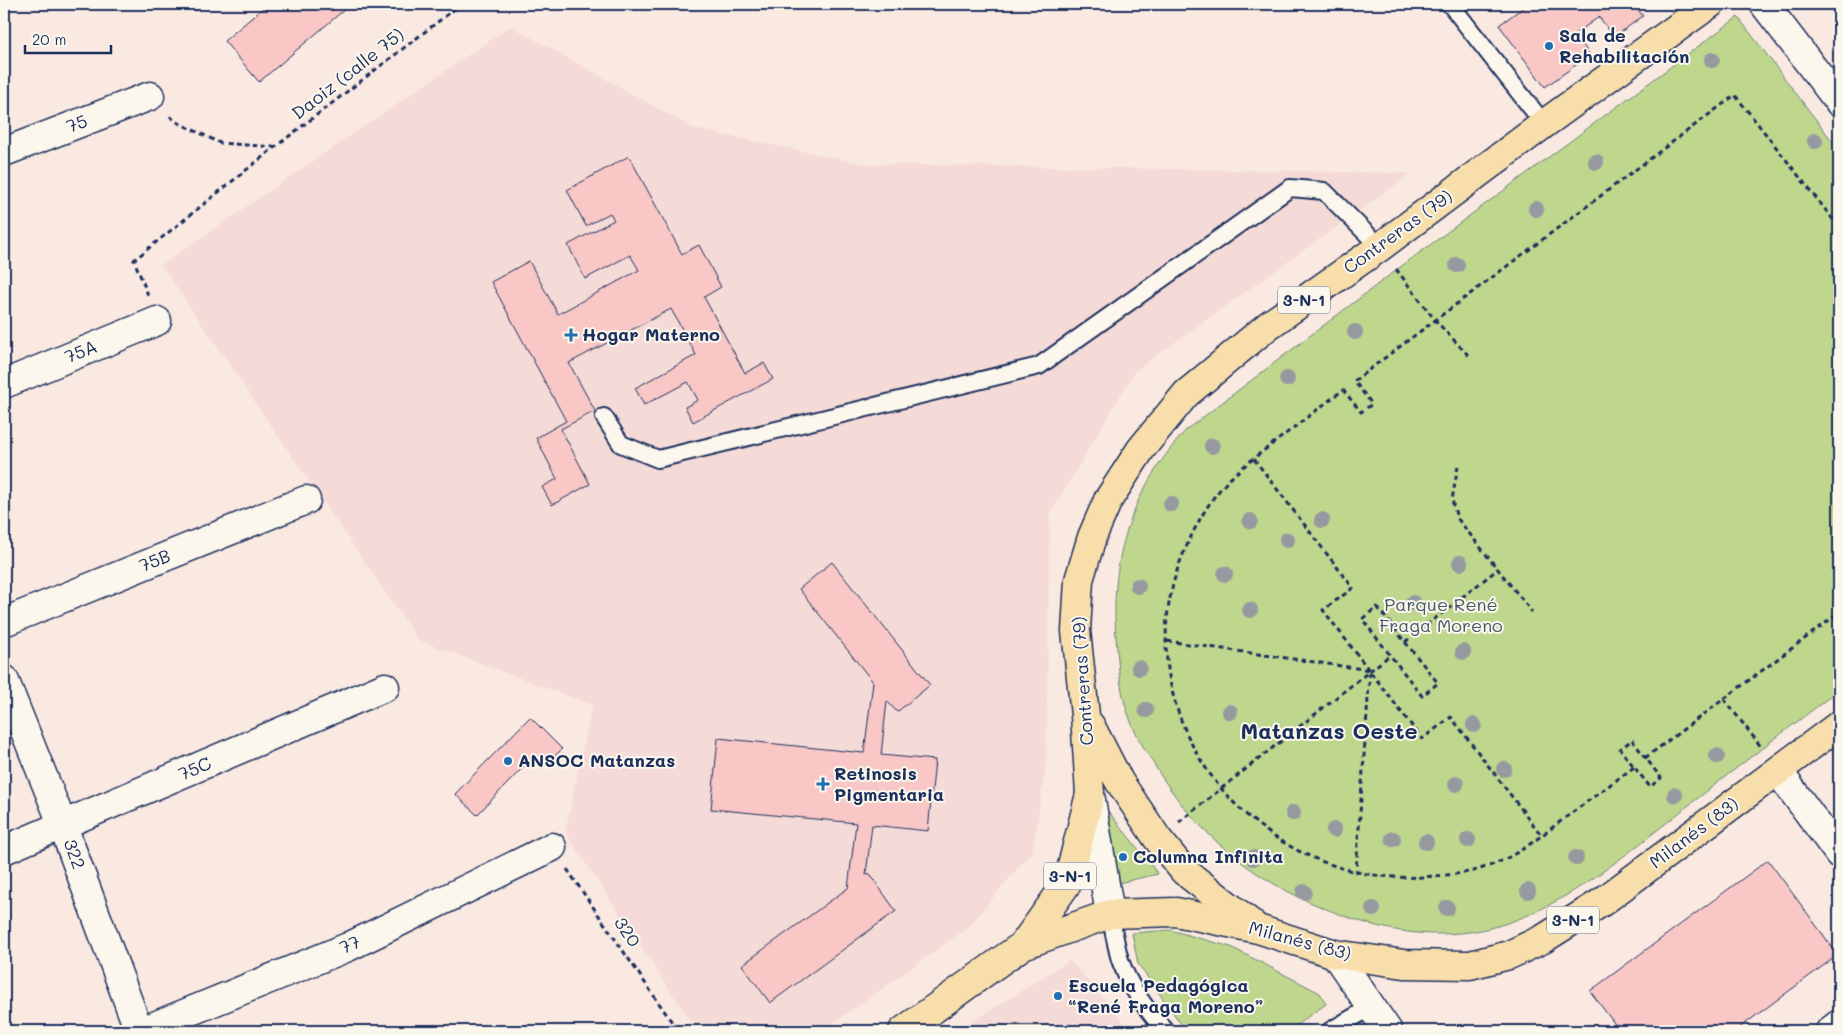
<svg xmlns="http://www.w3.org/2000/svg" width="1843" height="1035" font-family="Mali,sans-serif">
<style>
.built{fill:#f5dbd7}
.green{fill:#bed78d;stroke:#6c8376}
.building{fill:#f8c7c6;stroke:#1b2f5e}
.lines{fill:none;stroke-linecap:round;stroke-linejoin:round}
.service-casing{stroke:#1b2f5e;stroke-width:20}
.minor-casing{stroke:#1b2f5e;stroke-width:31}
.tertiary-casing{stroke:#1b2f5e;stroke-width:31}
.secondary-casing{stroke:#1b2f5e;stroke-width:31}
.primary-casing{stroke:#1b2f5e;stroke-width:31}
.path{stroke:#1b2f5e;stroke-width:3;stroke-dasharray:5 4;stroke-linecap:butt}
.service{stroke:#fbf7ec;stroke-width:16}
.minor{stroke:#fbf7ec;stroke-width:28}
.tertiary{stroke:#fbf7ec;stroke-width:28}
.secondary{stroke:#fbf7ec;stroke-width:28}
.primary{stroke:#f8deab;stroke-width:28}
.tree{fill:#969aa0}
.poi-dot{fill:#1f6fb2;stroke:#fbf7ec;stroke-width:2}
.labels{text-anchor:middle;stroke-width:4;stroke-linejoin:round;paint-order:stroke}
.shield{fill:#fbf7ec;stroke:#5e6b89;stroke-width:1}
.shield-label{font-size:16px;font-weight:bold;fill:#1b2f5e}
.poi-label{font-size:18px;font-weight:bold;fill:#1b2f5e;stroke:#fbf7ec;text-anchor:start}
.street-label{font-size:18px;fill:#1b2f5e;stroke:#fbf7ec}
.park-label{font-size:18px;fill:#44596a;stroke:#fbf7ec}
.district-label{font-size:22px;font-weight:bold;fill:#1b2f5e;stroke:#fbf7ec}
</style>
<rect width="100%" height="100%" fill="#fae9e1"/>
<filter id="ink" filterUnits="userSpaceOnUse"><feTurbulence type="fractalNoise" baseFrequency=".02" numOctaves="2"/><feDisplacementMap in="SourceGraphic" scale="10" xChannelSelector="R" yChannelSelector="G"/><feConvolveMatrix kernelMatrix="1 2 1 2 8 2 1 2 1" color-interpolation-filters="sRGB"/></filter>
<g filter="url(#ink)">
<path class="built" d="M511,26l184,103 171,35 546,9 -277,198 -85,143 -4,250 -13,86 -65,78 -146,103h-125l-132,-199 27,-127 -174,-65 -257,-375z
M1070,960l62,71h-174z"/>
<path class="green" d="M1738,17l101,133v540c-49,37 -98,74 -146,112 -65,50 -140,119 -224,130 -54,7 -100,-5 -150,-26 -71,-29 -128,-78 -167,-145 -8,-13 -17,-27 -22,-42 -9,-22 -11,-46 -13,-70 -9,-85 11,-154 69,-219l221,-168z
M1108,811l50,63 -44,10z
M1170,930l61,17 89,46 6,11 -38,27h-102l-48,-67 -6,-31z"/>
<path class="building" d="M190,4h14l-8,7z
M268,4h83l-92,78 -35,-41z
M1528,4h105l10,12 -29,21 -15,-20 -24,17 15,21 -45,32 -46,-62z
M629,156l53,98 17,-9 22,42 -17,10 41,76 19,-10 9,16 -80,43 -8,-15 13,-7 -10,-18 -44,23 -9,-17 61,-33 -25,-46 -102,54 26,48 -34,18 29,55 -38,21 -10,-18 15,-8 -21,-41 30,-17 -75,-139 38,-21 29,53 81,-44 -9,-15 -45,24 -17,-34 46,-25 -4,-7 -24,13 -19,-36z
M832,562l98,123 -33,27 -10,-11 -6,54 54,5 -7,71 -56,-6 -6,50 3,-2 27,38 -126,92 -28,-38 106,-77 8,-65 -145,-14 7,-71 146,15 9,-71 -74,-93z
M530,717l32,32 -17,17 -11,-10 -57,59 -22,-21z
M1768,860l70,95 -103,76h-115l-30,-40z"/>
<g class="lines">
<g class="service-casing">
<path id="service" d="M1450,4l94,120
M604,417l17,27 37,15 381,-93 251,-178 34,3 56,56
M1110,914c3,15 6,31 10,46 9,26 27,51 46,71
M1330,1031l41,-24"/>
</g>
<g class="minor-casing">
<path id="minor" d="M4,152l146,-56
M4,384l153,-63
M4,622l302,-122
M4,679l59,147 76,205
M1090,794l20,120
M4,850l381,-163
M1335,954l53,77
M142,1031l206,-84 204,-100
M1830,1031l9,-7"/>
</g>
<g class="tertiary-casing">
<path id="tertiary" d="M1764,4l75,98"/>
</g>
<g class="secondary-casing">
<path id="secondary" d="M1778,771l61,83"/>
</g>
<g class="primary-casing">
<path id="primary" d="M1090,725l29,56 38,57 27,33 69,54
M1023,945l45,-63 22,-88 -5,-79 -9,-84 3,-51 13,-43 16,-37 33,-51 45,-55 83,-69 111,-78 164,-123 166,-120
M903,1031l120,-86 87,-31 66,-2 82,17 77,25 69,10 66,1 39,-10 34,-16 59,-37 237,-177"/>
</g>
<path class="path" d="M170,116l5,5 45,22 54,4
M1396,269l39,51 34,36
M148,295l-14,-35 141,-113 186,-143
M1254,459l99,129 -30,22 99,129 29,-22 91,119
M1458,466l-6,34 5,18 75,94
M1377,607l61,76 -16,13 -60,-77z
M1167,641l203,29 -14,201
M1405,642l93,-73
M1724,699l38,49
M1632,740l29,38 -11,9 -30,-38z
M1645,758l194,-145
M1634,767c-24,18 -49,36 -73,54 -24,18 -48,38 -78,47 -19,7 -41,7 -61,9 -171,10 -306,-164 -238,-325 8,-19 18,-38 30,-55 16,-21 36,-36 57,-52 24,-18 48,-37 72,-55l18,22 11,-8 -18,-23 381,-286 104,132
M1179,822l211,-167
M567,869l111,162"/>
<use href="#service" class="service"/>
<use href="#minor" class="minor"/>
<use href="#tertiary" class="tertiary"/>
<use href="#secondary" class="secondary"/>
<use href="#primary" class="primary"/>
</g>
<g class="tree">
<circle cx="1712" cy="60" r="8"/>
<circle cx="1815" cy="141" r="8"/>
<circle cx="1596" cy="162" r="8"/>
<circle cx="1536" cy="209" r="8"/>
<circle cx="1457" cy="265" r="8"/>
<circle cx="1355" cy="332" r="8"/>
<circle cx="1287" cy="379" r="8"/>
<circle cx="1212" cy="446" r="8"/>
<circle cx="1171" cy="504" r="8"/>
<circle cx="1322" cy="520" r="8"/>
<circle cx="1250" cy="521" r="8"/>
<circle cx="1287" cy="540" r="8"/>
<circle cx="1460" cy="563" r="8"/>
<circle cx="1225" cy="574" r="8"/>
<circle cx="1138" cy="586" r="8"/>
<circle cx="1413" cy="603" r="8"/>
<circle cx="1250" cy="610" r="8"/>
<circle cx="1463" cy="652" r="8"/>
<circle cx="1139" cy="668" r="8"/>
<circle cx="1146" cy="710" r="8"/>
<circle cx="1230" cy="712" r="8"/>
<circle cx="1474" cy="725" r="8"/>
<circle cx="1717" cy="756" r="8"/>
<circle cx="1504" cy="769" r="8"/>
<circle cx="1456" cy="784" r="8"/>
<circle cx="1675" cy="795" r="8"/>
<circle cx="1293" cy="813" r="8"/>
<circle cx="1334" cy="830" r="8"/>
<circle cx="1393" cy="839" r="8"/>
<circle cx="1468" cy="840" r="8"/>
<circle cx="1426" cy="842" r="8"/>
<circle cx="1253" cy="858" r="8"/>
<circle cx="1576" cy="858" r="8"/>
<circle cx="1528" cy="891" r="8"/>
<circle cx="1304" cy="892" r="8"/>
<circle cx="1447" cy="908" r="8"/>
<circle cx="1373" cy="909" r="8"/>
</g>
</g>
<g class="poi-dot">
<circle cx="1549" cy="46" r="5"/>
<path d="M568.5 327.5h5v5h5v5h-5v5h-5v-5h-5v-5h5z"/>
<circle cx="508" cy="761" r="5"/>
<path d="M820.5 776.5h5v5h5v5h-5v5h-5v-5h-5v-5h5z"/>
<circle cx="1123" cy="857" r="5"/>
<circle cx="1058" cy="996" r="5"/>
</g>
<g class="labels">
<g class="shield">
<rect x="1278" y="286.5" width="52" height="27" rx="4"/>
<rect x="1044" y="862.5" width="52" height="27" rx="4"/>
<rect x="1547" y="906.5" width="52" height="27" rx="4"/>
</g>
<g class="shield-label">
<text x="1304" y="306">3-N-1</text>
<text x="1070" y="882">3-N-1</text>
<text x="1573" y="926">3-N-1</text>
</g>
<g class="poi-label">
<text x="1559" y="42">Sala de<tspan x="1559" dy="21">Rehabilitación</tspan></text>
<text x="582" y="341">Hogar Materno</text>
<text x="518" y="767">ANSOC Matanzas</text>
<text x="834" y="780">Retinosis<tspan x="834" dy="21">Pigmentaria</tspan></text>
<text x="1133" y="863">Columna Infinita</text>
<text x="1068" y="992">Escuela Pedagógica<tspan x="1068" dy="21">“René Fraga Moreno”</tspan></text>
</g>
<g class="street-label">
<text transform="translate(348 74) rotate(-38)" y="6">Daoiz (calle 75)</text>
<text transform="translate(77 124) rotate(-21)" y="6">75</text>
<text transform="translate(1398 232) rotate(-36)" y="6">Contreras (79)</text>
<text transform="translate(81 352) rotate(-22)" y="6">75A</text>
<text transform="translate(155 561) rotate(-22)" y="6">75B</text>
<text transform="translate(1083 681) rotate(-94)" y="6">Contreras (79)</text>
<text transform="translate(195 769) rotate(-23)" y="6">75C</text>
<text transform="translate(1694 833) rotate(-37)" y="6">Milanés (83)</text>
<text transform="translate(74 854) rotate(70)" y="6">322</text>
<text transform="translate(627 932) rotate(56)" y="6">320</text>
<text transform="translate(1300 941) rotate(15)" y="6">Milanés (83)</text>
<text transform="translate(350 945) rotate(-24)" y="6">77</text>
</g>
<g class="park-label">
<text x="1441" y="611">Parque René<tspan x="1441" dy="21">Fraga Moreno</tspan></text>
</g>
<g class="district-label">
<text x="1329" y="739">Matanzas Oeste</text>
</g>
</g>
<rect width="1843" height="1035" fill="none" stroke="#fbf7ec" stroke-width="20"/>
<rect x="10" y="10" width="1823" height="1015" fill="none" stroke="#1b2f5e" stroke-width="2" filter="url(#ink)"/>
<path d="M25 45v8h86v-8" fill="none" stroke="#1b2f5e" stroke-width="2.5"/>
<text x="32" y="45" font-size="15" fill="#1b2f5e" stroke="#fbf7ec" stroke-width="4" paint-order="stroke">20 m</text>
</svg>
